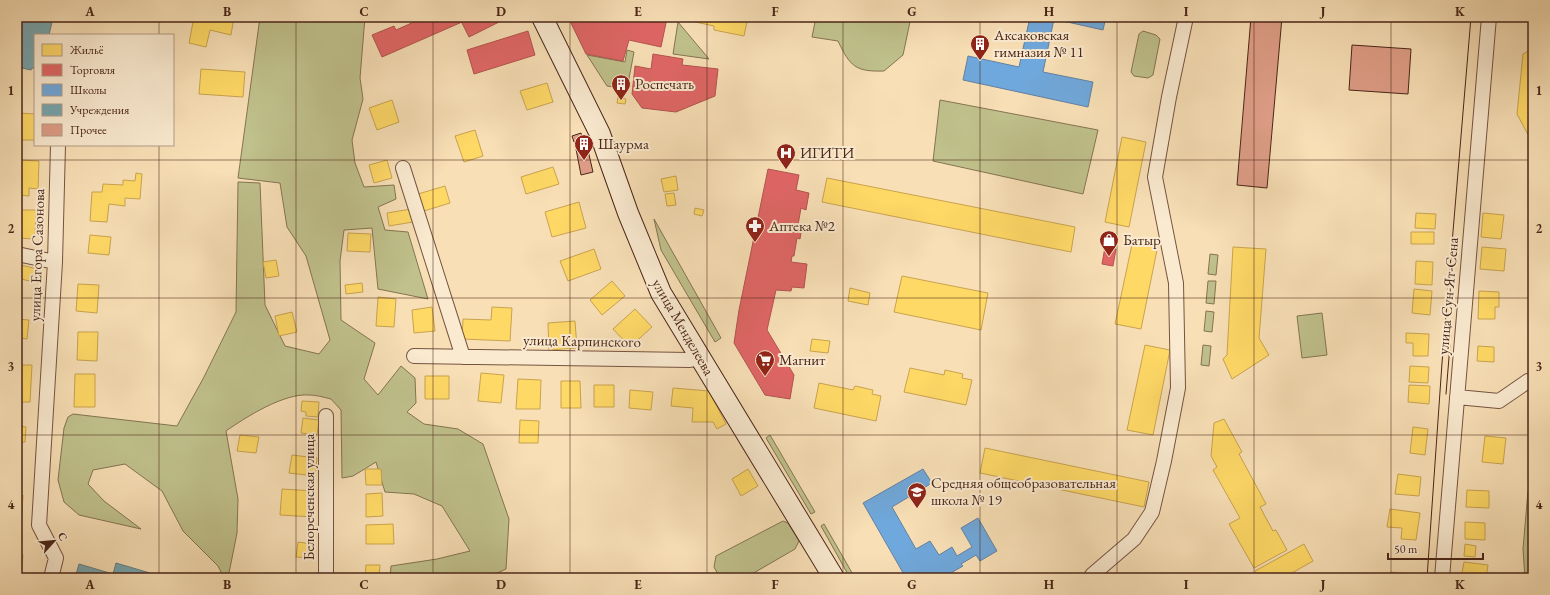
<svg xmlns="http://www.w3.org/2000/svg" width="1550" height="595" font-family="'EB Garamond',serif">
<style>
.green{fill:#c0c18c;stroke:#857452}
.homes{fill:#ffd966;stroke:#c9a34f}
.shops{fill:#e06666;stroke:#b3534f}
.schools{fill:#6fa8dc;stroke:#6481a1}
.public{fill:#76a5af;stroke:#697f82}
.building{fill:#de9d87;stroke:#4a2618}
.lines{fill:none;stroke-linecap:round;stroke-linejoin:round}
.street-casing{stroke:#765440;stroke-width:16}
.secondary-casing{stroke:#4a2618;stroke-width:22}
.street{stroke:#faead0;stroke-width:14}
.secondary{stroke:#faead0;stroke-width:20}
.tram{stroke:#4a2618;stroke-width:1}
.grid{fill:none;stroke:#4a2618;stroke-width:1;stroke-opacity:0.55}
.labels{text-anchor:middle;stroke-width:4;stroke-linejoin:round;paint-order:stroke}
.poi-label{font-size:15px;fill:#4a2618;stroke:#faead0;text-anchor:start}
.street-label{font-size:15px;fill:#4a2618;stroke:#faead0}
.neatline{fill:none;stroke:#4a2618;stroke-width:1.5}
.grid-label{font-size:13px;text-anchor:middle;font-weight:bold;fill:#4a2618}
</style>
<rect width="100%" height="100%" fill="#f8dfb6"/>
<filter id="stains"><feTurbulence type="fractalNoise" baseFrequency=".005" numOctaves="4"/><feColorMatrix values="0 0 0 0 .2 0 0 0 0 .09 0 0 0 0 .02 0 0 0 .5 -.17"/></filter>
<radialGradient id="worn" r=".72"><stop offset=".6" stop-color="#630" stop-opacity="0"/><stop offset="1" stop-color="#630" stop-opacity=".3"/></radialGradient>
<path class="green" d="M260,17h105l-5,61 3,21 -11,41 3,23 9,24 30,-2 2,14 -18,8 7,23 23,2 20,67 -50,-10 -6,-61 -28,2 -4,31 1,59 34,23 -11,36 14,16 23,-29 14,12 1,25 -9,9 17,12 34,5 25,15 26,75 -3,50 -20,9h-96l1,-12 46,-7 33,-8 -28,-45 -28,-12 -29,-2 -9,-30 -23,14 -11,2 -1,-68 -10,-11c-8,-2 -15,-4 -22,-4 -25,-2 -63,22 -83,36l12,68 -1,34 -9,45h-4l-6,-12 -35,-35 -21,-40 -37,-27 -32,6 -5,14 16,17 37,28 -62,-14 -15,-13 -6,-22 6,-52 4,-11 5,-3 104,12 27,-49 32,-65 2,-130 22,1 5,122 20,41 34,8 11,-14 -24,-84 -19,-29 -7,-44 -42,-5z
M816,17h95l-8,38 -19,16c-29,1 -34,-5 -46,-30l-26,-4z
M678,22l31,37 -36,-5z
M1143,31l13,4 4,4 -7,36 -5,3 -14,-2 -3,-4 8,-38z
M627,50l7,2 -7,37 -20,-3 -20,-31 38,7z
M940,100l158,30 -15,64 -150,-33z
M654,219l67,119 -6,4 -54,-92z
M1210,254l8,1 -2,20 -8,-1z
M1208,281h8l-2,23 -8,-1z
M1206,311l8,1 -2,20 -8,-1z
M1322,313l5,42 -25,3 -5,-42z
M1203,345l8,1 -2,20 -8,-1z
M770,435l45,77 -4,2 -45,-76z
M1533,486v92h-8l-2,-29 5,-58z
M783,521l5,2 11,18 -4,8 -50,29h-25l-6,-11 2,-11z
M824,524l31,54h-5l-29,-52z"/>
<path class="homes" d="M194,17h40l-3,18 -21,-5 -4,17 -17,-4z
M687,17h61l-4,19 -30,-6v-4l-28,-6z
M1533,50v94l-16,-30 6,-60 5,-3z
M201,69l44,3 -2,25 -44,-3z
M547,83l6,19 -26,8 -7,-19z
M618,97l8,2 -1,5 -8,-1z
M392,100l7,22 -22,8 -8,-22z
M19,113l16,1v26h-18v-22h2z
M475,130l8,26 -19,6 -9,-26z
M1122,137l24,5 -17,85 -24,-5z
M17,160l22,1 -1,28 -9,-1v8l-11,-1z
M387,160l5,18 -18,5 -5,-18z
M553,167l6,17 -33,10 -5,-17z
M136,173l6,1 -2,25 -15,-1v8l-16,-2 -2,18 -17,-1 2,-29h10l1,-8 20,1v-5l12,1z
M676,176l2,14 -14,2 -3,-13z
M827,178l248,49 -4,25 -249,-50z
M445,186l5,17 -26,8 -6,-17z
M674,193l2,12 -9,1 -2,-12z
M579,202l7,26 -34,9 -7,-25z
M695,208l9,2 -2,6 -8,-2z
M411,209l2,13 -24,4 -2,-13z
M17,210h19l-1,29 -18,-1z
M1416,213l20,1 -1,15 -20,-1z
M1483,213l21,2 -3,24 -20,-2z
M1411,232h23v12h-23z
M348,233l23,1 -1,18 -23,-1z
M90,235l21,2 -2,18 -21,-2z
M1133,240l25,5 -17,84 -26,-5z
M1233,247l33,2 -7,89 10,17 -37,24 -9,-20 4,-4z
M1482,247l24,2 -2,22 -24,-2z
M594,249l7,20 -33,12 -8,-20z
M276,260l3,16 -13,2 -3,-16z
M1416,261l17,1 -1,23 -17,-1z
M17,264l24,6 -3,13 -21,-5z
M902,276l86,17 -7,37 -87,-18z
M612,281l13,15 -23,19 -12,-15z
M362,283l1,9 -17,2 -1,-9z
M78,284l21,1 -2,28 -21,-2z
M850,288l20,5 -2,12 -20,-4z
M1414,289l18,2 -2,24 -18,-2z
M1479,291l20,1v15h-4v12h-17z
M378,297l18,2 -2,28 -18,-1z
M432,307l3,24 -21,2 -2,-23z
M492,307l20,1 -2,33 -48,-2 1,-20 28,1z
M635,309l17,18 -22,20 -17,-18z
M292,312l5,20 -18,4 -4,-20z
M17,319l12,1 -2,19 -8,-1 -1,7z
M575,321l2,27 -28,2 -1,-27z
M78,332h20l-1,29 -20,-1z
M1406,333l23,1 -1,22h-15v-13h-7z
M812,339l18,2 -2,12 -18,-2z
M1145,345l25,5 -17,85 -26,-5z
M1478,346l16,1v15l-17,-1z
M1529,347h4v17h-4z
M17,365h15l-2,37h-13z
M1410,366l19,1 -1,16 -19,-1z
M910,368l34,7 1,-5 18,4 -1,4 10,2 -6,25 -62,-13z
M481,373l23,2 -3,28 -23,-2z
M75,374h20v33h-21z
M425,376h24v23h-24z
M518,379l23,1 -1,29h-24z
M561,381h19l1,27h-20z
M819,383l34,7 2,-4 18,4 -1,4 9,2 -5,25 -62,-13z
M594,385h20v22h-20z
M1409,385l21,1 -1,18 -21,-2z
M673,388l36,3 17,33 -9,5 -4,-7h-21l1,-14 -22,-2z
M630,390l23,2 -2,18 -22,-2z
M302,401l17,1 -1,15 -12,-1v-4l-5,-1z
M303,418l16,2 -2,15 -16,-2z
M1224,419l18,33 -3,2 27,50 -6,3 13,24 3,-1 11,20 -33,18 -25,-44 11,-6 -27,-48 4,-3 -6,-11 3,-33z
M520,420l19,1 -1,22h-19z
M17,426l9,1 -1,15h-8z
M1413,427l15,2 -3,26 -15,-2z
M240,435l19,2 -3,16 -19,-2z
M1485,436l21,2 -3,26 -21,-2z
M985,448l164,34 -5,25 -164,-34z
M292,455l25,3 -2,18 -26,-3z
M365,469h16l1,16h-16z
M748,469l10,17 -17,10 -9,-17z
M1398,474l23,3 -2,19 -24,-2z
M282,489l33,2 -2,26 -33,-2z
M1467,490l22,1v17l-23,-1z
M382,493l1,23 -17,1v-23z
M17,495h6l-2,38h-4z
M1390,509l30,4 -4,27 -15,-1 1,-11 -15,-1z
M1465,522l20,1v17l-20,-1z
M393,524l1,20h-28v-19z
M298,542l13,2 -2,14 -13,-1z
M1304,544l9,17 -30,17h-24l-4,-7z
M1465,544l11,2 -1,11 -11,-1z
M17,555h6l-2,22h-4z
M1464,562l24,3 -2,13h-25z
M366,565h14l-1,13h-14z
M1391,572l21,2v4h-22z"/>
<path class="shops" d="M425,17h34l3,5 -80,35 -10,-22 22,-9 2,4z
M459,17h45l1,2 -36,18z
M578,17h83l6,1 -6,29 -32,-7 -6,21 -37,-7 -16,-33z
M528,31l7,24 -61,19 -7,-24z
M653,54l30,5 -1,6 36,4 -3,27 -39,16 -34,-4 -10,-14 3,-28 16,3z
M768,169l31,6 -3,15 13,3 -3,17 -5,-2 -3,17 4,1 -2,13 -3,-1 -3,18h-2l-1,6 16,2 -3,24 -12,-1 -1,4 -15,-1 -9,40 27,45 -4,24 -25,-4 -31,-52 5,-33z
M1105,247l11,2 -3,17 -11,-2z"/>
<path class="schools" d="M1030,17h76l-3,13 -49,-11 -11,53 50,10 -5,25 -125,-27 5,-24 51,11z
M923,469l9,14 -40,24 24,42 14,-8 9,14 13,-8 5,9 15,-9 -11,-19 17,-10 19,33 -17,10 -4,-6 -15,9 2,2 -21,12h-36l-43,-75z"/>
<path class="public" d="M17,17h25l-1,3 11,2 -3,13h-14v34l-3,-1 -1,2 -14,-3z
M116,563l51,15h-92l4,-14 34,10z"/>
<path class="building" d="M1251,17h31l-15,171 -30,-3z
M1352,45l59,4 -3,45 -59,-4z
M581,133l2,7 -9,2 -2,-6z
M587,146l6,26 -12,3 -5,-26z"/>
<g class="lines">
<g class="street-casing">
<path id="street" d="M403,168l60,189
M17,254l38,8
M414,356l276,4 10,-2
M1457,397l42,4 29,-20h5
M51,578l5,-20 -17,-33 16,-263 3,-117
M326,578v-162
M1092,578v-3l42,-36 18,-27 12,-51 14,-73 -2,-105 -21,-106 14,-80 17,-80
M1442,578l47,-561"/>
</g>
<g class="secondary-casing">
<path id="secondary" d="M542,17l58,117 28,79 33,80 173,285"/>
</g>
<use href="#street" class="street"/>
<use href="#secondary" class="secondary"/>
<path class="tram" d="M1446,394l5,-61
M1427,578l15,-215 29,-346"/>
</g>
<path class="grid" d="M159,17v18M296,17v561M433,17v561M570,17v561M707,17v561M843,17v561M980,17v561M1117,17v561M1254,17v561M1391,17v561M159,145v433M17,160h1516M17,298h1516M17,435h1516"/>
<defs>
<g id="building-pin" transform="scale(1)"><path d="M0 17L-7.5 6A9.5 9.5 0 1 1 7.5 6Z" fill="#8f2418" stroke="#faead0"/><path d="M-4-6H4V6H1V3H-1V6H-4ZM-2.5-4.3h1.7v1.8h-1.7ZM.8-4.3h1.7v1.8H.8ZM-2.5-1h1.7V.8h-1.7ZM.8-1h1.7V.8H.8Z" fill="#fff"/></g>
<g id="hospital-pin" transform="scale(1)"><path d="M0 17L-7.5 6A9.5 9.5 0 1 1 7.5 6Z" fill="#8f2418" stroke="#faead0"/><path d="M-5-5h3v3.5h4V-5h3V5h-3V1.5h-4V5h-3Z" fill="#fff"/></g>
<g id="pharmacy-pin" transform="scale(1)"><path d="M0 17L-7.5 6A9.5 9.5 0 1 1 7.5 6Z" fill="#8f2418" stroke="#faead0"/><path d="M-2-6h4v4h4v4h-4v4h-4v-4h-4v-4h4Z" fill="#fff"/></g>
<g id="shop-pin" transform="scale(1)"><path d="M0 17L-7.5 6A9.5 9.5 0 1 1 7.5 6Z" fill="#8f2418" stroke="#faead0"/><path d="M-5-2.5h2.3a2.7 3.5 0 0 1 5.4 0H5L5.5 6h-11ZM-1.5-2.5h3a1.5 2.3 0 0 0-3 0Z" fill="#fff"/></g>
<g id="supermarket-pin" transform="scale(1)"><path d="M0 17L-7.5 6A9.5 9.5 0 1 1 7.5 6Z" fill="#8f2418" stroke="#faead0"/><path d="M-6-5.5h2.5l.6 2H6L4.5 2H-2.5L-4.4-4H-6ZM-1.5 3.2a1.3 1.3 0 1 0 .1 0ZM3 3.2a1.3 1.3 0 1 0 .1 0Z" fill="#fff"/></g>
<g id="school-pin" transform="scale(1)"><path d="M0 17L-7.5 6A9.5 9.5 0 1 1 7.5 6Z" fill="#8f2418" stroke="#faead0"/><path d="M0-5L7-2L0 1L-7-2ZM-4 1L0 2.5L4 1V4Q0 6-4 4Z" fill="#fff"/></g>
</defs>
<g fill-rule="evenodd">
<use href="#building-pin" x="980" y="44"/>
<use href="#building-pin" x="621" y="84"/>
<use href="#building-pin" x="584" y="144"/>
<use href="#hospital-pin" x="786" y="153"/>
<use href="#pharmacy-pin" x="755" y="226"/>
<use href="#shop-pin" x="1109" y="240"/>
<use href="#supermarket-pin" x="765" y="360"/>
<use href="#school-pin" x="917" y="492"/>
</g>
<g class="labels">
<g class="poi-label">
<text x="994" y="40">Аксаковская<tspan x="994" dy="17">гимназия № 11</tspan></text>
<text x="635" y="89">Роспечать</text>
<text x="598" y="149">Шаурма</text>
<text x="800" y="158">ИГИТИ</text>
<text x="769" y="231">Аптека №2</text>
<text x="1123" y="245">Батыр</text>
<text x="779" y="365">Магнит</text>
<text x="931" y="488">Средняя общеобразовательная<tspan x="931" dy="17">школа № 19</tspan></text>
</g>
<g class="street-label">
<text transform="translate(37 255) rotate(-88)" y="5">улица Егора Сазонова</text>
<text transform="translate(1448 296) rotate(-85)" y="5">улица Сун-Ят-Сена</text>
<text transform="translate(683 327) rotate(60)" y="5">улица Менделеева</text>
<text transform="translate(582 341) rotate(1)" y="5">улица Карпинского</text>
<text transform="translate(309 497) rotate(-90)" y="5">Белореченская улица</text>
</g>
</g>
<rect width="1550" height="595" fill="none" stroke="#f8dfb6" stroke-width="44"/>
<rect x="34" y="34" width="140" height="112" fill="#faead0" stroke="#b49c86"/>
<rect x="42" y="44" width="20" height="12" fill="#ffd966" stroke="#b49c86"/>
<text x="70" y="54" font-size="12" fill="#4a2618">Жильё</text>
<rect x="42" y="64" width="20" height="12" fill="#e06666" stroke="#b49c86"/>
<text x="70" y="74" font-size="12" fill="#4a2618">Торговля</text>
<rect x="42" y="84" width="20" height="12" fill="#6fa8dc" stroke="#b49c86"/>
<text x="70" y="94" font-size="12" fill="#4a2618">Школы</text>
<rect x="42" y="104" width="20" height="12" fill="#76a5af" stroke="#b49c86"/>
<text x="70" y="114" font-size="12" fill="#4a2618">Учреждения</text>
<rect x="42" y="124" width="20" height="12" fill="#de9d87" stroke="#b49c86"/>
<text x="70" y="134" font-size="12" fill="#4a2618">Прочее</text>
<g transform="translate(54 541) rotate(63)" stroke="#faead0" stroke-width="3" paint-order="stroke">
<path d="M0-3L7 15L0 10L-7 15Z" fill="#4a2618"/>
<text y="-6" font-size="11" font-weight="bold" text-anchor="middle" fill="#4a2618">С</text>
</g>
<path d="M1388 553v6h95v-6" fill="none" stroke="#4a2618" stroke-width="2"/>
<text x="1394" y="553" font-size="12" fill="#4a2618" stroke="#faead0" stroke-width="3" paint-order="stroke">50 m</text>
<rect x="22" y="22" width="1506" height="551" class="neatline"/>
<g class="grid-label">
<text x="90" y="16">A</text>
<text x="227" y="16">B</text>
<text x="364" y="16">C</text>
<text x="501" y="16">D</text>
<text x="638" y="16">E</text>
<text x="775" y="16">F</text>
<text x="912" y="16">G</text>
<text x="1049" y="16">H</text>
<text x="1186" y="16">I</text>
<text x="1323" y="16">J</text>
<text x="1460" y="16">K</text>
<text x="11" y="95">1</text>
<text x="1539" y="95">1</text>
<text x="11" y="233">2</text>
<text x="1539" y="233">2</text>
<text x="11" y="371">3</text>
<text x="1539" y="371">3</text>
<text x="11" y="509">4</text>
<text x="1539" y="509">4</text>
<text x="90" y="589">A</text>
<text x="227" y="589">B</text>
<text x="364" y="589">C</text>
<text x="501" y="589">D</text>
<text x="638" y="589">E</text>
<text x="775" y="589">F</text>
<text x="912" y="589">G</text>
<text x="1049" y="589">H</text>
<text x="1186" y="589">I</text>
<text x="1323" y="589">J</text>
<text x="1460" y="589">K</text>
</g>
<rect width="100%" height="100%" filter="url(#stains)"/>
<rect width="100%" height="100%" fill="url(#worn)"/>
</svg>
